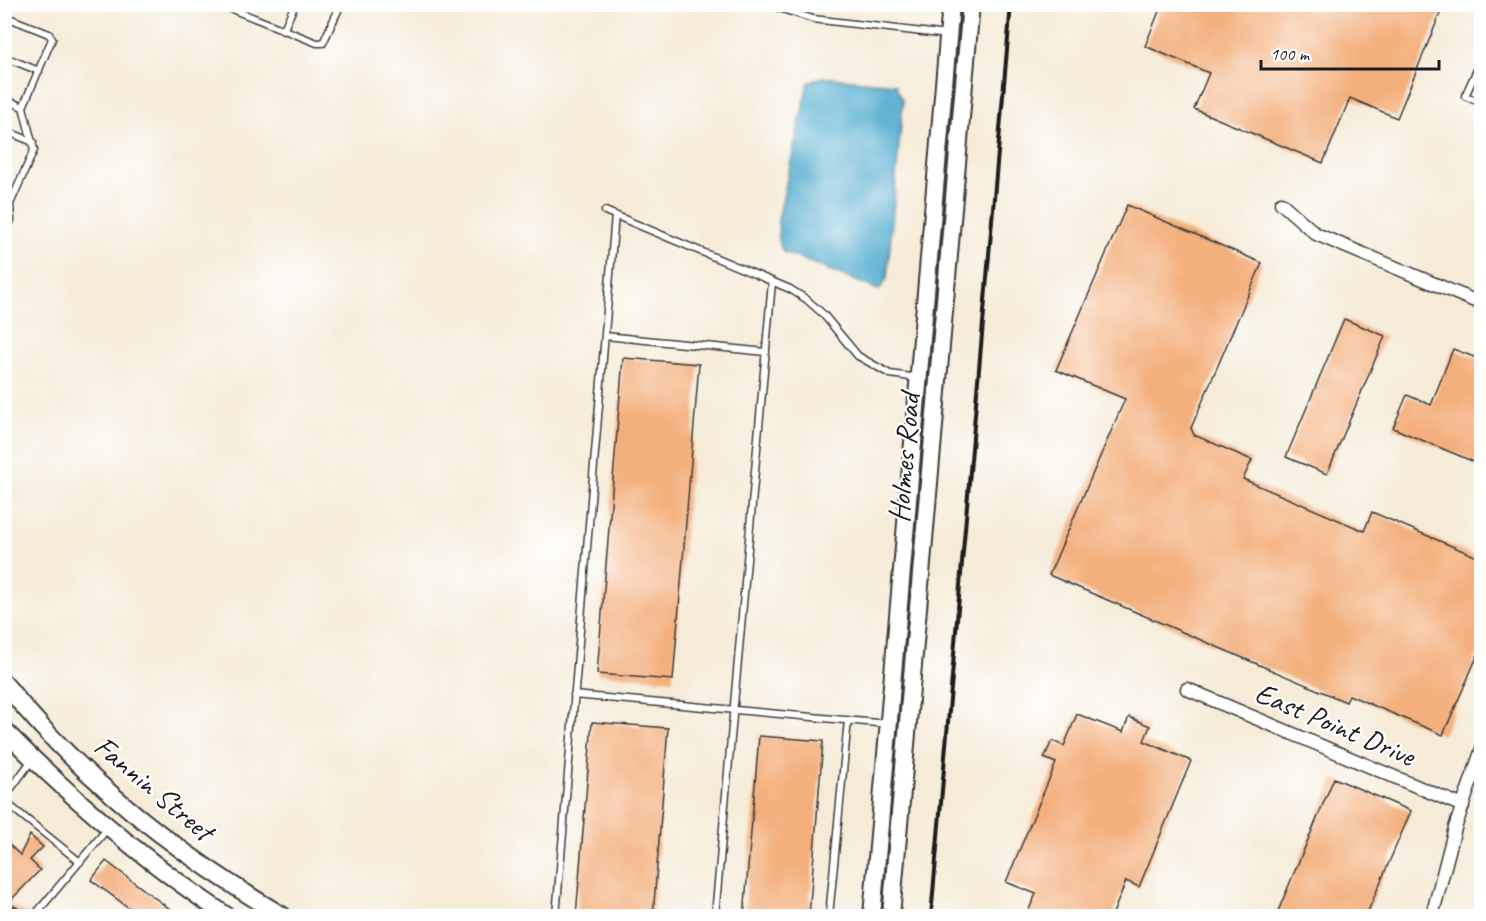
<svg xmlns="http://www.w3.org/2000/svg" width="1486" height="921" font-family="Caveat,sans-serif">
<style>
.water{fill:#50aace;stroke:#366375;stroke-width:1.5}
.building{fill:#f3af7b}
.lines{fill:none;stroke-linecap:round;stroke-linejoin:round}
.lane-casing{stroke:#3d3b38;stroke-width:9}
.street-casing{stroke:#3d3b38;stroke-width:15}
.secondary-casing{stroke:#3d3b38;stroke-width:20}
.lane{stroke:#fff;stroke-width:6}
.street{stroke:#fff;stroke-width:12}
.secondary{stroke:#fff;stroke-width:16}
.rail{stroke:#1c1c1c;stroke-width:4}
.labels{text-anchor:middle;stroke-width:4.5;stroke-linejoin:round;paint-order:stroke}
.street-label{font-size:30px;fill:#1c1c1c;stroke:#fff}
</style>
<rect width="100%" height="100%" fill="#fff"/>
<filter id="ink" filterUnits="userSpaceOnUse"><feTurbulence type="fractalNoise" baseFrequency=".0167" numOctaves="2"/><feDisplacementMap in="SourceGraphic" scale="12" xChannelSelector="R" yChannelSelector="G"/><feConvolveMatrix kernelMatrix="1 2 1 2 8 2 1 2 1" color-interpolation-filters="sRGB"/></filter>
<filter id="wash" filterUnits="userSpaceOnUse"><feTurbulence type="fractalNoise" baseFrequency=".008" numOctaves="4" result="noise"/><feDisplacementMap in="SourceGraphic" scale="24" xChannelSelector="R" yChannelSelector="G"/><feGaussianBlur stdDeviation="1.35" result="paint"/><feColorMatrix in="noise" values="0 0 0 0 0 0 0 0 0 0 0 0 0 0 0 0 0 1.4 0 .05"/><feComposite in="paint" operator="in"/></filter>
<g filter="url(#wash)">
<rect width="100%" height="100%" fill="#f5ebd7"/>
<path class="water" d="M822,77l73,7 8,18 -16,177 -8,11 -96,-38 -4,-9 -1,-23 30,-137z"/>
<g id="blocks">
<path class="building" d="M1162,4h282l-47,114 -47,-20 -27,65 -129,-54 15,-36 -64,-27z
M1127,205l135,58 -71,165 3,7 58,25 -9,19 121,52 8,-19 110,47v86l-39,90 -94,-40 -3,7 -297,-127 76,-176 -69,-29z
M1344,319l41,17 -58,138 -41,-17z
M1453,349l29,11v96l-3,8 -86,-36 14,-33 24,10z
M623,358l76,6 -26,316 -76,-6z
M1077,714l46,18 6,-15 21,9 -6,15 47,20 -52,126 -13,-6 -14,35h-86l10,-22 -30,-12 50,-119 -12,-5 8,-17 12,5z
M592,722l76,6 -15,188h-77z
M759,736l64,5 -14,175h-65z
M1334,778l77,33 -45,105h-90z
M30,835l13,12 -13,13 10,10 -32,33 21,11v2h-25v-76l16,15z
M106,861l66,50 -4,5h-28l-49,-36z"/>
</g>
</g>
<g filter="url(#ink)">
<use href="#blocks" fill-opacity="0" stroke="#3d3b38" stroke-width="1.5"/>
<g class="lines">
<g class="lane-casing">
<path id="lane" d="M219,4l98,39h6l18,-39
M767,4l46,15 135,16
M4,16l45,18 3,5 -29,68
M283,31l12,-27
M4,57l35,14
M1482,59l-17,37 17,7
M4,99l19,8 11,43 -24,54 1,16 -7,16
M4,130l29,12
M605,211l185,78 16,10 17,15 35,42 32,18 28,4
M605,336l161,16
M574,695l314,29
M4,798l28,-38
M4,801l76,61
M34,916l74,-88
M556,916l59,-701
M715,916l57,-634
M829,916l19,-196"/>
</g>
<g class="street-casing">
<path id="street" d="M1281,203l35,31 166,70
M1187,689l276,117
M1432,916l23,-88 27,-79"/>
</g>
<g class="secondary-casing">
<path id="secondary" d="M4,683c76,95 175,172 279,233
M4,730c69,70 142,132 223,186
M872,916l79,-912
M891,916l80,-912"/>
</g>
<use href="#lane" class="lane"/>
<use href="#street" class="street"/>
<use href="#secondary" class="secondary"/>
<path class="rail" d="M931,916l80,-912"/>
</g>
</g>
<g class="labels">
<g class="street-label">
<text transform="translate(904 458) rotate(-85)" y="10">Holmes Road</text>
<text transform="translate(1335 724) rotate(23)" y="10">East Point Drive</text>
<text transform="translate(154 788) rotate(40)" y="10">Fannin Street</text>
</g>
</g>
<rect width="1486" height="921" fill="none" stroke="#fff" stroke-width="24"/>
<path d="M1261 60v9h178v-9" fill="none" stroke="#1c1c1c" stroke-width="3"/>
<text x="1270" y="60" font-size="18" fill="#1c1c1c" stroke="#ffffff" stroke-width="4.5" paint-order="stroke">100 m</text>
</svg>
